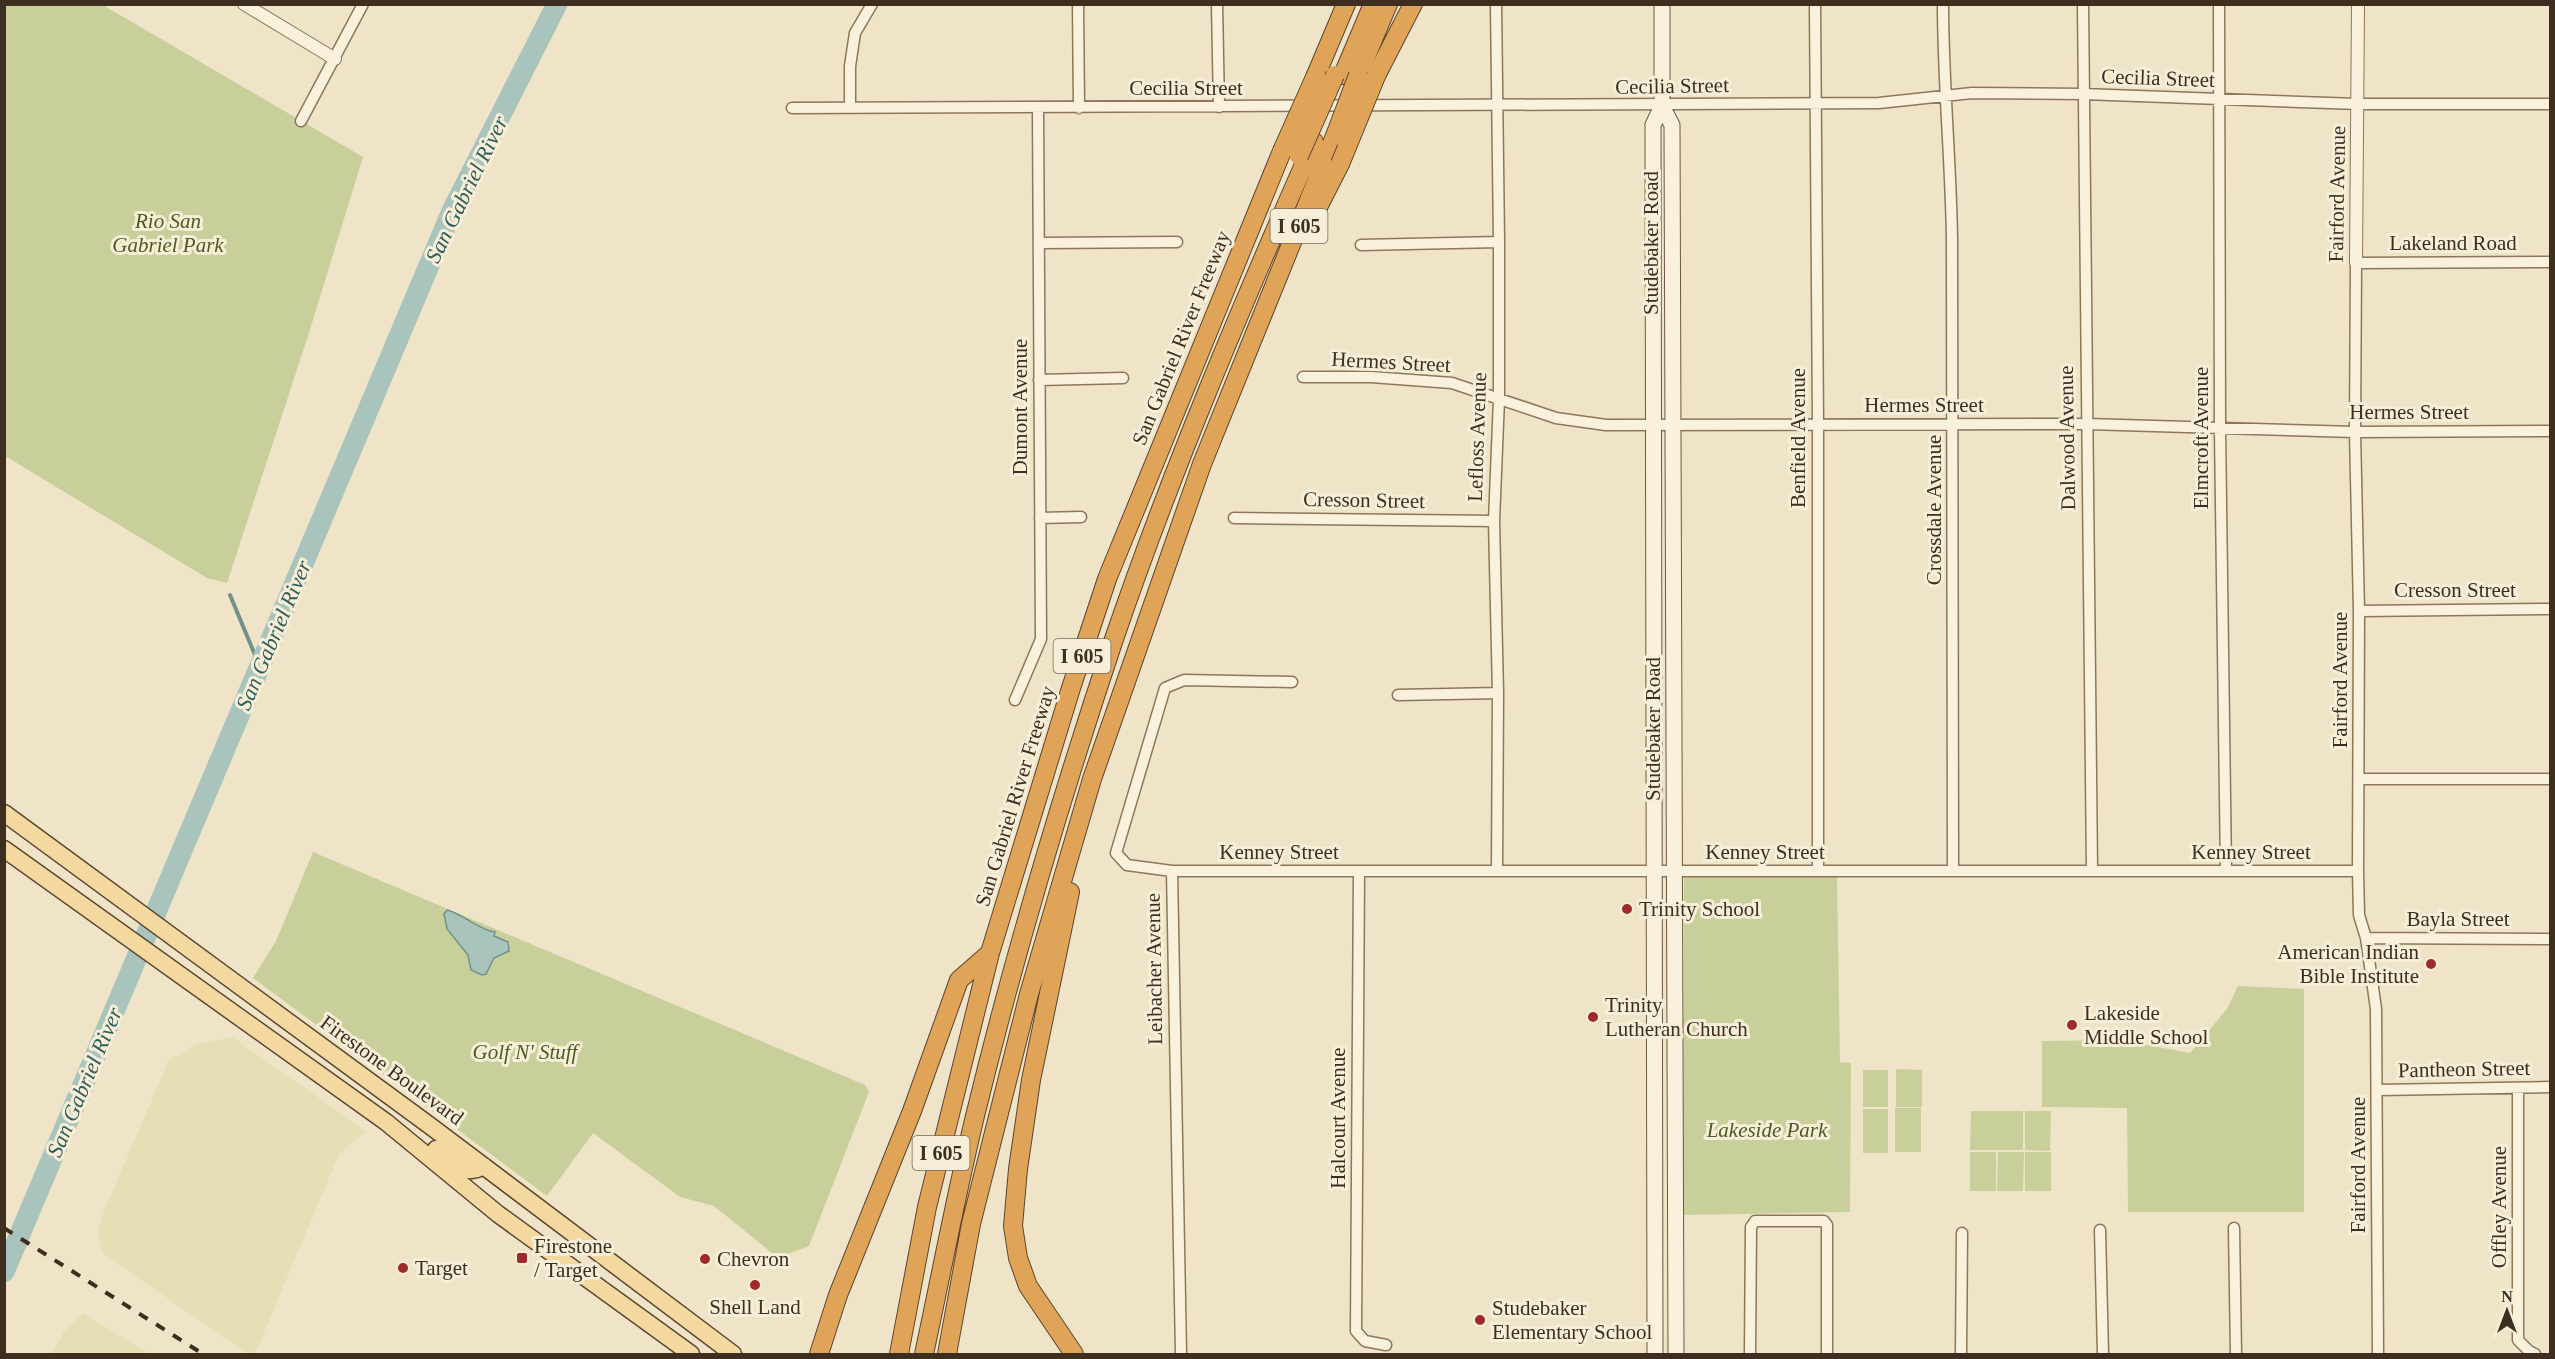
<svg xmlns="http://www.w3.org/2000/svg" width="2555" height="1359" font-family="'Times New Roman',serif">
<style>
.farmland{fill:#e6deb5}
.green{fill:#c9cf9b}
.water{fill:#a9c4bc;stroke:#6f938a;stroke-width:1.5}
.lines{fill:none;stroke-linecap:round;stroke-linejoin:round}
.stream{stroke:#6f938a;stroke-width:4}
.river{stroke:#a9c4bc;stroke-width:21}
.minor-casing{stroke:#8d765c;stroke-width:13}
.tertiary-casing{stroke:#8d765c;stroke-width:14}
.secondary-casing{stroke:#6f573f;stroke-width:17}
.primary-casing{stroke:#5b4430;stroke-width:19}
.motorway-casing{stroke:#5b4430;stroke-width:20}
.minor{stroke:#faf1dc;stroke-width:10}
.tertiary{stroke:#faf1dc;stroke-width:12}
.secondary{stroke:#faf1dc;stroke-width:15}
.primary{stroke:#f3d9a0;stroke-width:16}
.motorway{stroke:#e0a458;stroke-width:18}
.rail{stroke:#3d2e20;stroke-width:4;stroke-dasharray:10 10;stroke-linecap:butt}
.motorway-bridge-casing{stroke:#5b4430;stroke-width:20;stroke-linecap:butt}
.motorway-bridge{stroke:#e0a458;stroke-width:18}
.poi-dot{fill:#9e2a2b;stroke:#f7eed8;stroke-width:2}
.labels{text-anchor:middle;stroke-width:6;stroke-linejoin:round;paint-order:stroke}
.shield{fill:#f7eed8;stroke:#756857;stroke-width:1.5}
.shield-label{font-size:20px;font-weight:bold;fill:#3d2e20}
.street-label{font-size:21px;fill:#3d2e20;stroke:#f7eed8}
.park-label{font-size:21px;font-style:italic;fill:#4d5a26;stroke:#f7eed8}
.poi-label{font-size:21px;fill:#3d2e20;stroke:#f7eed8;text-anchor:start}
.water-label{font-size:22px;font-style:italic;fill:#2f5d5a;stroke:#f7eed8}
</style>
<rect width="100%" height="100%" fill="#f0e4c8"/>
<path class="farmland" d="M232,1037l134,94 -27,23 -84,200h-7l-146,-101 -4,-23 4,-14 67,-156 28,-16z
M83,1313l66,41h-97l11,-21z"/>
<path class="green" d="M4,5h99l260,152 -55,179 -81,247 -20,-5 -202,-122z
M313,852l552,233 4,7 -60,154 -27,10 -10,-3 -58,-47 -34,-9 -87,-64 -46,63 -294,-218 23,-37z
M1837,876l3,186 11,1 -1,149 -167,3 1,-338z
M2238,986l66,3v223h-176l-1,-104 -85,-1v-66l79,-1 69,13 37,-44z
M1896,1069l26,1v37h-26z
M1863,1070h25v37h-25z
M1895,1108h26v44h-26z
M1863,1109h25v44h-25z
M1971,1111h52v39h-53z
M2025,1111h26l-1,40 -25,-1z
M1970,1152h26v39h-26z
M1998,1152h26l-1,39h-26z
M2025,1152h26v39h-26z"/>
<path class="water" d="M447,910c16,4 34,21 48,22l-1,4 14,6 1,9 -15,7 -8,16 -4,1 -11,-5 -3,-15 -21,-26 -3,-15z"/>
<g class="lines">
<path class="stream" d="M230,595l30,72"/>
<path class="river" d="M4,1272l448,-1061 105,-207"/>
<g class="minor-casing">
<path id="minor" d="M1078,4l1,104
M1217,4l2,103
M1496,4l3,238v157l-5,122 4,172 -1,178
M1815,4l3,421v446
M1943,4c0,79 8,158 9,236 2,211 1,421 1,631
M2083,4l9,867
M2219,4l1,426 6,441
M792,108l1087,-5 93,-10 111,1 275,10h192
M850,108v-42l5,-33 17,-29
M301,121l62,-117
M1039,243l138,-1
M1361,245l138,-3
M1303,377h68l81,6 104,35 50,7 481,-1 268,8 195,-1
M1039,380l84,-2
M1040,518l41,-1
M1234,518l260,3
M2359,611l191,-2
M1398,695l100,-2
M1015,700l26,-61 -3,-531
M2359,779h191
M1172,871h1186
M1359,871l-3,460 9,10 21,4
M2366,938l184,1
M2518,1088v252l11,11 6,3
M2378,1090l172,-3
M2234,1228l2,126
M2100,1230l3,124
M1181,1354l-9,-483 -45,-6 -11,-12 49,-165 19,-8 108,2
M1750,1354l1,-127 4,-6h69l3,4v129
M1961,1354l1,-121
M2378,1354l-2,-345 -10,-71 -7,-23 -1,-44 1,-260 -4,-179 1,-169 194,-1"/>
</g>
<g class="tertiary-casing">
<path id="tertiary" d="M244,4l91,55
M2356,263l2,-259"/>
</g>
<g class="secondary-casing">
<path id="secondary" d="M1662,106l10,19 4,1229
M1655,1354l-2,-1229 9,-19v-102"/>
</g>
<g class="primary-casing">
<path id="primary" d="M4,813l425,312 304,229
M4,849l382,273 112,92 193,140
M436,1149c17,13 26,29 48,17"/>
</g>
<g class="motorway-casing">
<path id="motorway" d="M1316,75l30,-71
M1343,75l30,-71
M1358,75l30,-71
M1376,76l37,-72
M1315,213l25,-49
M1070,892l-39,188 -13,89 -5,57 5,32 10,28 46,68
M819,1354l19,-59 74,-184 47,-131 31,-27
M899,1354l28,-147 63,-254 81,-265 36,-109 175,-428
M924,1354c17,-79 32,-159 51,-238 39,-160 86,-318 138,-474 58,-170 128,-335 201,-500
M947,1354l24,-130 58,-230 63,-215 110,-315 133,-328"/>
</g>
<use href="#minor" class="minor"/>
<use href="#tertiary" class="tertiary"/>
<use href="#secondary" class="secondary"/>
<use href="#primary" class="primary"/>
<use href="#motorway" class="motorway"/>
<path class="rail" d="M4,1228l199,126"/>
<g class="motorway-bridge-casing">
<path id="motorway-bridge" d="M1335,136l23,-61
M1282,151l34,-76
M1299,156l36,-81
M1340,164l36,-88"/>
</g>
<use href="#motorway-bridge" class="motorway-bridge"/>
</g>
<g class="poi-dot">
<circle cx="1627" cy="909" r="6"/>
<circle cx="2431" cy="964" r="6"/>
<circle cx="1593" cy="1017" r="6"/>
<circle cx="2072" cy="1025" r="6"/>
<rect x="516" y="1252" width="12" height="12" rx="3"/>
<circle cx="705" cy="1259" r="6"/>
<circle cx="403" cy="1268" r="6"/>
<circle cx="755" cy="1285" r="6"/>
<circle cx="1480" cy="1320" r="6"/>
</g>
<g class="labels">
<g class="shield">
<rect x="1270.5" y="209" width="57" height="34" rx="4.5"/>
<rect x="1053.5" y="639" width="57" height="34" rx="4.5"/>
<rect x="912.5" y="1136" width="57" height="34" rx="4.5"/>
</g>
<g class="shield-label">
<text x="1299" y="233">I 605</text>
<text x="1082" y="663">I 605</text>
<text x="941" y="1160">I 605</text>
</g>
<g class="street-label">
<text transform="translate(2158 78) rotate(2)" y="7">Cecilia Street</text>
<text transform="translate(1672 86) rotate(-1)" y="7">Cecilia Street</text>
<text x="1186" y="95">Cecilia Street</text>
<text transform="translate(2337 194) rotate(-89)" y="7">Fairford Avenue</text>
<text transform="translate(1651 243) rotate(-90)" y="7">Studebaker Road</text>
<text x="2453" y="250">Lakeland Road</text>
<text transform="translate(1181 338) rotate(-68)" y="7">San Gabriel River Freeway</text>
<text transform="translate(1391 362) rotate(3)" y="7">Hermes Street</text>
<text x="1924" y="412">Hermes Street</text>
<text transform="translate(1020 407) rotate(-90)" y="7">Dumont Avenue</text>
<text x="2409" y="419">Hermes Street</text>
<text transform="translate(1477 437) rotate(-88)" y="7">Lefloss Avenue</text>
<text transform="translate(1798 438) rotate(-90)" y="7">Benfield Avenue</text>
<text transform="translate(2067 438) rotate(-91)" y="7">Dalwood Avenue</text>
<text transform="translate(2201 438) rotate(-90)" y="7">Elmcroft Avenue</text>
<text transform="translate(1364 500) rotate(1)" y="7">Cresson Street</text>
<text transform="translate(1934 510) rotate(-90)" y="7">Crossdale Avenue</text>
<text x="2455" y="597">Cresson Street</text>
<text transform="translate(2340 680) rotate(-90)" y="7">Fairford Avenue</text>
<text transform="translate(1653 729) rotate(-90)" y="7">Studebaker Road</text>
<text transform="translate(1015 796) rotate(-73)" y="7">San Gabriel River Freeway</text>
<text x="1279" y="859">Kenney Street</text>
<text x="1765" y="859">Kenney Street</text>
<text x="2251" y="859">Kenney Street</text>
<text x="2458" y="926">Bayla Street</text>
<text transform="translate(1154 969) rotate(-91)" y="7">Leibacher Avenue</text>
<text transform="translate(2464 1069) rotate(-1)" y="7">Pantheon Street</text>
<text transform="translate(392 1070) rotate(36)" y="7">Firestone Boulevard</text>
<text transform="translate(1338 1118) rotate(-90)" y="7">Halcourt Avenue</text>
<text transform="translate(2358 1165) rotate(-90)" y="7">Fairford Avenue</text>
<text transform="translate(2499 1207) rotate(-90)" y="7">Offley Avenue</text>
</g>
<g class="park-label">
<text x="168" y="228">Rio San<tspan x="168" dy="24">Gabriel Park</tspan></text>
<text x="525" y="1059">Golf N' Stuff</text>
<text x="1767" y="1137">Lakeside Park</text>
</g>
<g class="poi-label">
<text x="1639" y="916">Trinity School</text>
<text x="2419" y="959" text-anchor="end">American Indian<tspan x="2419" dy="24">Bible Institute</tspan></text>
<text x="1605" y="1012">Trinity<tspan x="1605" dy="24">Lutheran Church</tspan></text>
<text x="2084" y="1020">Lakeside<tspan x="2084" dy="24">Middle School</tspan></text>
<text x="534" y="1253">Firestone<tspan x="534" dy="24">/ Target</tspan></text>
<text x="717" y="1266">Chevron</text>
<text x="415" y="1275">Target</text>
<text x="755" y="1314" text-anchor="middle">Shell Land</text>
<text x="1492" y="1315">Studebaker<tspan x="1492" dy="24">Elementary School</tspan></text>
</g>
<g class="water-label">
<text transform="translate(466 189) rotate(-64)" y="8">San Gabriel River</text>
<text transform="translate(273 635) rotate(-67)" y="8">San Gabriel River</text>
<text transform="translate(84 1082) rotate(-67)" y="8">San Gabriel River</text>
</g>
</g>
<rect width="2555" height="1359" fill="none" stroke="#3d2e20" stroke-width="12"/>
<g transform="translate(2507 1311)" stroke="#f7eed8" stroke-width="4.5" paint-order="stroke">
<path d="M0-4.5L10 22L0 15L-10 22Z" fill="#3d2e20"/>
<text y="-9" font-size="16" font-weight="bold" text-anchor="middle" fill="#3d2e20">N</text>
</g>
</svg>
